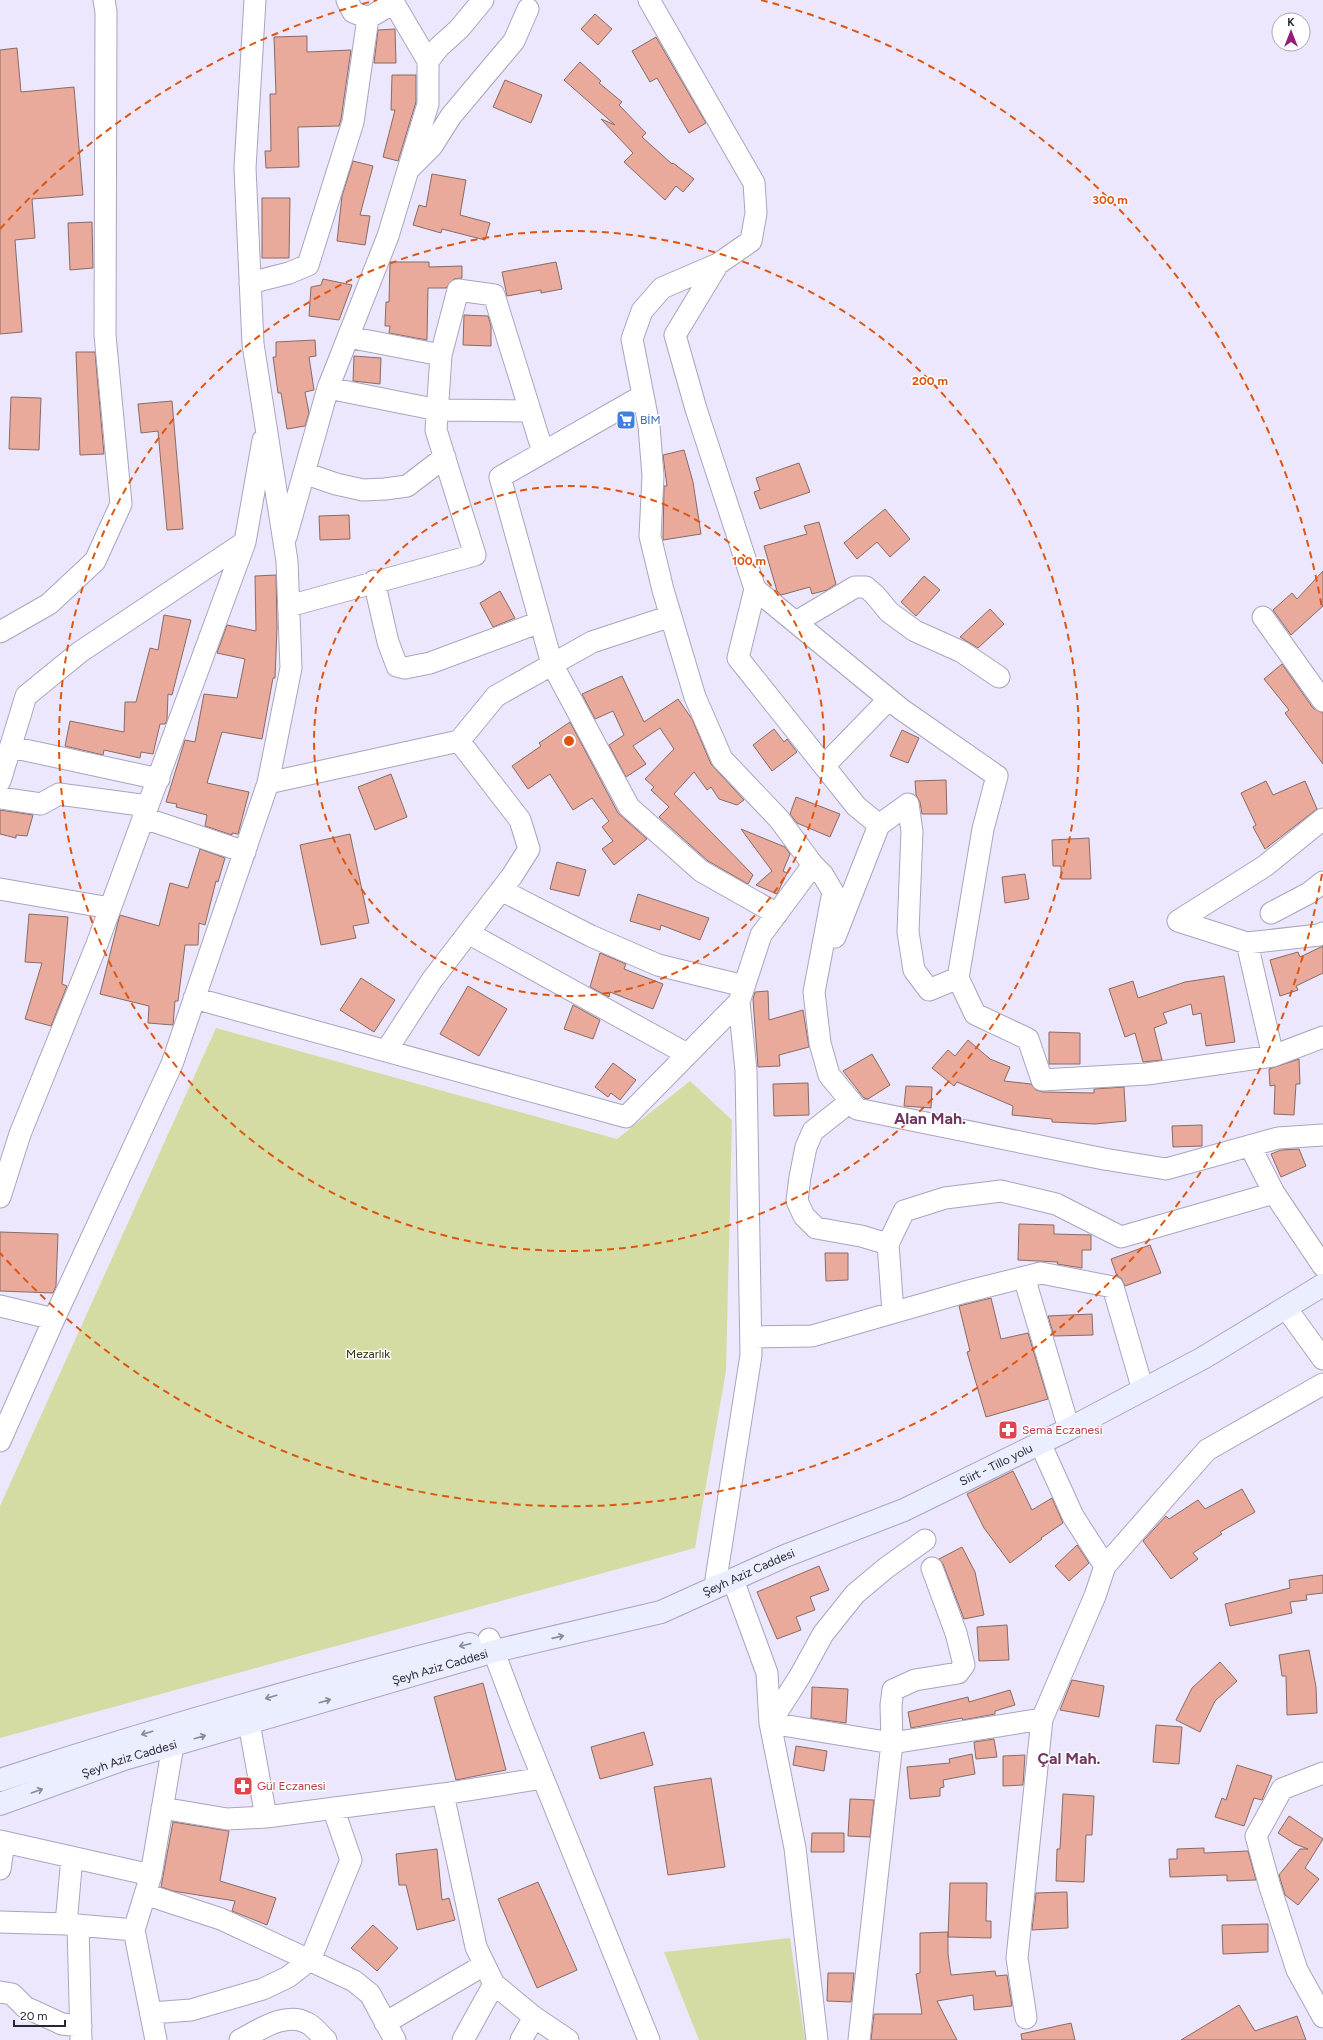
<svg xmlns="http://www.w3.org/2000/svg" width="1323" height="2040" font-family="Figtree,sans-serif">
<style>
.green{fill:#d5dca3}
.building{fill:#e9a99b;stroke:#876b64}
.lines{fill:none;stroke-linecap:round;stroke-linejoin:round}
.street-casing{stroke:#aaa4be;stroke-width:23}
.secondary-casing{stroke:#aaa4be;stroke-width:24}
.street{stroke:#fff;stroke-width:21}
.secondary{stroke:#eaeefe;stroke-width:22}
.oneway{stroke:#8a8a98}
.ring{fill:none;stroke:#de560e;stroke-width:2;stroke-dasharray:7 5}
.labels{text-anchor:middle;stroke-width:3;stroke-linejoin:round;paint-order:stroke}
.shop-label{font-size:12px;fill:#366cbe;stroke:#fff;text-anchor:start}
.park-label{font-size:12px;fill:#2c2f00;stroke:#fff}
.health-label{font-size:12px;fill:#be3a42;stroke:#fff;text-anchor:start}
.street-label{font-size:12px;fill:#292731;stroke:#fff}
.district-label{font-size:16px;font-weight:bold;fill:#71365f;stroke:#fff}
.centre{fill:#de560e;stroke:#fff;stroke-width:2}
.ring-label{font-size:12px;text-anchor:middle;font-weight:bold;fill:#de560e;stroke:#fff;stroke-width:3;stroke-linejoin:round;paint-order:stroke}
</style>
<rect width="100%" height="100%" fill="#ece7fd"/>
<path class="green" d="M216,1028l401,111 73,-58 42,39 -6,251 -31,177 -695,190v-232z
M790,1938l15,102h-106l-35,-88z"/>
<path class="building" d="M595,14l17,15 -14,16 -17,-16z
M395,29l1,34h-22l4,-33z
M307,36v16l44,-2 -10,69 -2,7 -41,1 1,40 -33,1 -1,-17h6l-1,-57h6l-2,-57z
M656,37l50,86 -17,10 -32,-55 -7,4 -18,-31z
M17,48l4,44 53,-5 9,108 -51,4 3,39 -20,2 7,92 -22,2v-284z
M580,62l21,19 -2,2 23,19 -3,3 27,28 -4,4 30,27 1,-1 21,16 -11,13 -7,-6 -11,14 -41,-38 9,-9 -32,-34 14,6 -51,-45z
M392,75h24v27l-18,59 -15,-4 12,-47h-4z
M505,80l37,15 -11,28 -38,-16z
M353,161l20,5 -13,49 10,1 -5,29 -28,-4 5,-45z
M432,174l34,6 -6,35 30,8 -5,17 -43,-11 -1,4 -28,-8 6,-20 7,2z
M262,198h28l-1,60h-27z
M92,222l1,46 -23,2 -2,-47z
M390,262h39v5l33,-1v12l-8,1 -8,9h-18l-1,52 -38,-7 1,-7h-5l1,-24h3z
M556,262l6,27 -21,4v-3l-34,6 -5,-24z
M323,279l29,6 -13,35 -30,-4 2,-29 10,-2z
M464,315l24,1 3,10v20l-28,-1z
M315,340l1,16 -7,1 5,33 -9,2 4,21 -4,13 -18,3 -6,-36h-3l-5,-36h3v-15z
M76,352h19l9,102 -24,1z
M354,356l27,2 -1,26 -27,-3z
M11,397l30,1 -2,52 -30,-1z
M172,401l11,128 -16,1 -9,-99 -17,2 -3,-29z
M684,450l9,32 8,52 -38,6 1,-54h3l-4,-31z
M799,463l11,29 -50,17 -6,-17 6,-2 -4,-12z
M885,509l25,30 -20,18 -13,-15 -20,17 -13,-16z
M349,515l1,24 -30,1 -1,-24z
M819,522l17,62 -9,6 -15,4 -2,-7 -29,8 -4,-4 -13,-45 43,-12 -3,-8z
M1323,571v35l-32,29 -18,-25 19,-17 5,6z
M276,575l1,52 -2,51h-2l-11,61 -40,-7 -15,51 42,9 -11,42 -6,-1v2l-27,-9 2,-11 -31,-8 1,-3 -11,-2 19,-62 10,2 9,-48 33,4 8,-39 -28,-6 10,-28 29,6 -1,-55z
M924,576l16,14 -24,26 -15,-14z
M500,591l15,27 -22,9 -13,-24z
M990,609l14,15 -26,24 -18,-11z
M164,615l27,5 -19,75 -4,-1 -1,26 -2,4h-5l-7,30 -12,-2 -1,6 -36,-8 -1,5 -38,-9 5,-25 54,11 1,-30h11l14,-54 8,2z
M1282,664l31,44 10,5v51l-38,-51 4,-3 -25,-31z
M622,676l22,46 34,-23 14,20 19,45 33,36 -7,5 -18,-6 -8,-12 -4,3 -13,-18 -20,22 79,81 -5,9 -40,-23 -49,-44 10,-10 -18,-17 3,-3 -9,-8 29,-30 -14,-21 -27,18 13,18 -20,13 -17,-32 15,-10 -11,-24 -18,8 -13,-25z
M570,722l48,91 29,26 -33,26 -12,-16 11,-8 -11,-14 7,-6 -17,-23 -19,12 -23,-36 -22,15 -16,-23 29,-20 -2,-3z
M774,729l10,13 3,-3 10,13 -25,19 -19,-26z
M902,730l17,8 -11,25 -18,-7z
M391,774l16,43 -32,13 -17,-43z
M946,780l1,34h-25l-2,-12 -4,-7 -1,-14z
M1266,781l7,14 32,-14 12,28 -52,40 -12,-22 3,-2 -15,-32z
M796,797l44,17 -10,23 -33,-14 -7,-9z
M0,810l33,5 -6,21 -11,-1v3l-16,-4z
M741,829l44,18 5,7 -7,17 4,2 -10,21 -21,-9 16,-14z
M350,834l19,89 -16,3 3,12 -35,7 -21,-100z
M1089,838l2,41h-30v-13h-8l-1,-26z
M200,849l25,9 -7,24 -2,-1 -11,44 -6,-2 -1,22h-13l-7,56h-3l-2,24 -25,-2 1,-17 -49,-12 18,-72 2,-7 39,11 11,-43 18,5z
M557,862l29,8 -7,26 -29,-7z
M1025,874l4,25 -24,4 -3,-26z
M638,894l71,24 -9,22 -39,-15 -1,5 -30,-9z
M29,914l39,3 -6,67 5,2 -16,40 -26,-7 17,-56 -17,-1z
M1323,946v27l-27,13 2,4 -18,6 -10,-36 28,-8 2,5z
M600,953l26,11 -2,5 39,15 -10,25 -43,-17 -1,5 -19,-10z
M1224,976l11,66 -29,4 -5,-33 -8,2 -2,-11 -28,9 4,10 -13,5 8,32 -19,2 -8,-29 -10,4 -16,-48 24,-8 5,17 47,-16z
M361,978l34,22 -21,32 -34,-22z
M468,986l39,23 -28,47 -39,-22z
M768,991l1,29 34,-10 6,37 -30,8 1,11 -22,1 -5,-68 2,-7z
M573,1005l27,15 -7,19 -29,-10z
M1049,1032l31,1v31h-31z
M968,1040l22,19 20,8 -6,14 27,3 5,6 7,2 51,1v-4l30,-2 2,34 -31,3 -43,-2v-3l-40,-4 1,-9 -56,-24 -3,4 -22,-18 16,-18 7,6z
M872,1054l18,31 -22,14 -4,-1 -21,-27z
M1299,1059l1,25h-4l-2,31 -20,-1 1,-29 -5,1 -1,-17z
M613,1063l23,17 -16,20 -9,-7 -3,4 -13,-10z
M808,1083l1,32 -35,1 -1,-32z
M906,1086l26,1 -1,21 -27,-2z
M1202,1125v21l-29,1 -1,-21z
M1299,1149l7,17 -25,11 -10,-23 10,-4z
M1019,1224l35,1v9l37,1v15h-9v18l-25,-4 1,-2 -40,-2z
M0,1232l58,2 -2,52 -3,7 -53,-2z
M1150,1245l11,28 -36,13 -4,-8 -4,-2 -6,-17z
M825,1253h23v27l-22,1z
M991,1298l10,41 27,-6 20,66 -62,18 -19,-65 3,-1 -11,-45z
M1092,1314l1,21 -39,1 -6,-20z
M1013,1471l19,39 20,-12 11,25 -22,15 1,1 -32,24 -26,-35 -17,-34z
M1242,1489l13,23 -35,20 2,2 -29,19 5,6 -27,20 -28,-38 23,-25 3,3 29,-19 7,9z
M1077,1545l12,18 -20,18 -14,-15z
M962,1547l13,25 9,43 -20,4 -21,-55 -4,-5z
M819,1566l10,24 -19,7 5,13 -19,7 5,13 -24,9 -20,-47z
M1323,1575v18l-17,2 1,5 -17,2 2,11 -62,13 -5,-22 65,-16 -1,-8z
M1007,1625l2,35 -30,1 -2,-34z
M1309,1650l7,37 1,26 -30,2 -1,-39h-4l-3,-21z
M1220,1662l17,19 -22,20 -15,31 -24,-12 16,-32z
M1072,1680l32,6 -5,31 -39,-7z
M483,1683l23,87 -50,10 -22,-83z
M812,1687l36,2 -2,34 -35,-5z
M1010,1690l5,15 -20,6v3l-32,6 -1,-2 -51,10 -3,-16 60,-15 1,5z
M1156,1725l26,2 -3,37 -26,-2z
M644,1732l9,33 -53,14 -9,-32z
M994,1739l3,18 -21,2 -2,-17z
M796,1746l31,5 -3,20 -31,-6z
M972,1754l3,20 -32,6 1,7 -4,1v8l-30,3 -3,-32 43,-4 -1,-4z
M1025,1755l-2,30 -20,1v-30z
M1237,1765l35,11 -10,24 -8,-2 -10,28 -29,-9 7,-19 4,2z
M711,1778l14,89 -57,8 -14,-88z
M1063,1794l31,2 -2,39h-6l-2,47 -28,-1 1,-32h3z
M850,1799l24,1 -4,37 -22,-1z
M1289,1816l34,23 -18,29 14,11 -21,26 -13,-10 -6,-20 21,-26h8l-13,-5 -17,-11z
M173,1822l56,9 -9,50 56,17 -9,27 -35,-14 3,-10 -62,-10 -12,-4z
M812,1833h32v19h-33z
M1204,1848v5l44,-2 8,29 -29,1v-6l-57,2 -1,-18h8v-10z
M437,1849l5,51 7,-2 6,22 -38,10 -11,-45h-7l-3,-31z
M538,1882l39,88 -40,18 -39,-89z
M950,1883h37l-1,38h5v17l-43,-1z
M1067,1892l1,36 -36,2 4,-37z
M1268,1924v28l-45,2 -1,-29z
M373,1925l25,23 -21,23 -26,-23z
M948,1932v22l3,21 44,-4 1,5 11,-1 5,31 -38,4 -1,-15 -36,6 20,39h-86l3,-26h48l-6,-40 4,-1v-40z
M828,1973h26l-3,29 -24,-1z
M1239,2005l16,26 42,-15 9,24h-125z
M1071,2023l4,17h-53l-1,-6z"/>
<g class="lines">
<g class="street-casing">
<path id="street" d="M347,0l6,12 15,6
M649,0l105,183 2,30 -5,28 -33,23 -56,24 -20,23 -10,28 17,87 4,50 -3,60 13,54 32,107 27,62 57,60 34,46 10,10 10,17 -19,100 6,51 9,32 28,34 247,50 62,10 112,-31 45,-3
M428,61l11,-14 20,-18 24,-29
M410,168l22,-22 19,-30 63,-75 14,-32
M718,264l-43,71 21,74 59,180 -17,69 118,148 23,19
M250,283l39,-10 19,-8 45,-143 15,-104 26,-15
M348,337l93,18
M328,388l110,22 92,1
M642,396l-142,81 52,187 77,143 72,64 76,43
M304,473l32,11 27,6 22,-1 22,-3 38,-29
M286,537l42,-149 60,-152 40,-132v-43l-36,-61
M374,581l14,61 9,24 8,2 25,-5 110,-41
M755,589l146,120 96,67 -14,53 -25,149 17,36 53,25 14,41 105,-6 126,-18 50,-19
M289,606l186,-51 -39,-125 5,-75 17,-65 36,5 49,157
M1263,617l60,84
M796,622l59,-35h11l9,8 14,17 26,19 47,21 37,25
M0,632l49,-28 46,-43 26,-57 -16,-169 1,-323 -2,-12
M11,747l148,32
M824,766l65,-67
M0,781l26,-85 54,-44 165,-110
M268,783l191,-42 37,-45 96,-54 79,-26
M0,798l41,6 18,-10 89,12
M144,818l101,34
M1323,819l-58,47 -87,55 69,22 72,-8 4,-2
M0,889l110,19
M501,890l90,46 67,29 86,21
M1271,913l38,-20 14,-11
M468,933l219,121
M835,937l44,-112 29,-21 4,27 -4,101 6,38 15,20 29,-12
M1247,943l26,113
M194,998l432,119 113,-115
M386,1051l46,-71 80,-104 17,-27 -9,-29 -61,-79
M851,1101l-38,30 -7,16 -6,30 -3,24 7,15 12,12 45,8 27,8
M1274,1193l49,73
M0,1197l20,-63 77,-190 148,-402 18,-102
M1024,1277l45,152
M0,1306l54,13
M1286,1308l37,51
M893,1312l-5,-68 16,-33 41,-13 56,-7 55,13 65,33 153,-44 -24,-47
M751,1337l61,-1 153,-44 76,-19 72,14 30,103
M0,1441l54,-122 118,-255 96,-281 23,-115 -4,-107 -34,-217 -8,-176 10,-168
M1040,1443l33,73 32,50
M925,1540l-39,28 -31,26 -32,40 -23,42 -30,47 122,20 150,-24 53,-123 10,-30 102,-116 116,-66
M716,1579l35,-224 -5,-284 -7,-69 22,-67 52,-70
M733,1580l34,93 3,50 25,125 22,192
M489,1639l32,85 128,316
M249,1723l17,94 177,-23 100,-16
M1323,1773l-41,16 -26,47 14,51 27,83 26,47
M443,1794l33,153 18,37 40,33 34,23
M162,1808l65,11 39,-2
M0,1841l151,34
M0,1869l4,-27
M145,1894l76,25 133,62 16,13 25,46
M0,1922l66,2 68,6
M66,1924l6,-67
M78,1925l3,115
M0,1992l12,2 13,13 37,17 19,2
M151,2013l40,-3 72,-21 25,-12 22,-17 41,-100 -18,-52
M1026,2018l-9,-60 25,-239
M385,2023l99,-58
M156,2040l-22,-110 17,-55 22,-130
M240,2040c19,-10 46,-29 67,-17 7,3 13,12 19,17
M463,2040l31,-56
M521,2040l13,-23
M859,2040l33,-297 -1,-38 2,-15 22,-10 43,-7 6,-8 -8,-32 -24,-65"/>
</g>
<g class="secondary-casing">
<g id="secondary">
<path d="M0,1780c155,-51 312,-96 470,-136"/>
<path id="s1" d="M0,1804l124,-45 49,-14 322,-94 166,-39 124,-56 119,-46 165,-81 134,-71 120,-73"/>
</g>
</g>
<use href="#street" class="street"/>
<use href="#secondary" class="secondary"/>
</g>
<defs><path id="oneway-shaft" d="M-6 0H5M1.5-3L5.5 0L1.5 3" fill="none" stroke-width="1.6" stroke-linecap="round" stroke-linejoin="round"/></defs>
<g class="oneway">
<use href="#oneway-shaft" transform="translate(558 1637) rotate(-13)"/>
<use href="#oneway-shaft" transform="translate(465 1645) rotate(166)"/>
<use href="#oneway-shaft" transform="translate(271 1697) rotate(164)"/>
<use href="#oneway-shaft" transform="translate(325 1701) rotate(-16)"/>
<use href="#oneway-shaft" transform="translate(147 1733) rotate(164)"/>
<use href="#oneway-shaft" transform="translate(200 1737) rotate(-16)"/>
<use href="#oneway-shaft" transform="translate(37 1791) rotate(-20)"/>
</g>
<g class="ring">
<circle cx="569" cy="741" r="255"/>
<circle cx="569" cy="741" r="510"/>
<path d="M1322 874A765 765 0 0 1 0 1253M0 229A765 765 0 0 1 377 0M761 0A765 765 0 0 1 1322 608"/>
</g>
<defs>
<g id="supermarket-square" transform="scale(1)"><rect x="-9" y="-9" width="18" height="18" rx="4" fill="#3f7fe0" stroke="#fff"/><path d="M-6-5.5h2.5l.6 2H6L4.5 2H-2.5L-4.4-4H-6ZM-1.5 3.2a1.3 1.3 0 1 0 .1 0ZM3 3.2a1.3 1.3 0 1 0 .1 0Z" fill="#fff"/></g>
<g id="pharmacy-square" transform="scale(1)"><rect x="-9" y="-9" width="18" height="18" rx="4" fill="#e0444e" stroke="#fff"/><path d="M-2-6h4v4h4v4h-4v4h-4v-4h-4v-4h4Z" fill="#fff"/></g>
</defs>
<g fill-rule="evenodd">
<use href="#supermarket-square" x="626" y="420"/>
<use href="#pharmacy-square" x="1008" y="1430"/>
<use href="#pharmacy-square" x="243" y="1786"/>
</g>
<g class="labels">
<g class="shop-label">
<text x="640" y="424">BİM</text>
</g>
<g class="park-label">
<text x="368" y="1358">Mezarlık</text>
</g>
<g class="health-label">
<text x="1022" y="1434">Sema Eczanesi</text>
<text x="257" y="1790">Gül Eczanesi</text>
</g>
<g class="street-label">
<text dy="4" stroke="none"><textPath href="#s1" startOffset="1055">Siirt - Tillo yolu</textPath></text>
<text dy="4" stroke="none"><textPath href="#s1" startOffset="785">Şeyh Aziz Caddesi</textPath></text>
<text dy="4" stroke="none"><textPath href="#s1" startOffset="461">Şeyh Aziz Caddesi</textPath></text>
<text dy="4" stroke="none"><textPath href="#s1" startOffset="137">Şeyh Aziz Caddesi</textPath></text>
</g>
<g class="district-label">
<text x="930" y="1124">Alan Mah.</text>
<text x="1069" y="1764">Çal Mah.</text>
</g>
</g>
<circle cx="569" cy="741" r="6" class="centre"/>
<g class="ring-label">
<text x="1110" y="204">300 m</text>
<text x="930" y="385">200 m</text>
<text x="749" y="565">100 m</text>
</g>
<g transform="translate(1291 32)"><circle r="19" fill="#ffffff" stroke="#a9a9ad"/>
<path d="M0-3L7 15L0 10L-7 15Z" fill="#951d78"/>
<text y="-6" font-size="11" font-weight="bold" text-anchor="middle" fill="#292731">K</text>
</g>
<path d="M14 2020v6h51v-6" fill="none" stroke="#292731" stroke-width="2"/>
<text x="20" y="2020" font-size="12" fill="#292731" stroke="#ffffff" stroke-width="3" paint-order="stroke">20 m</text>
</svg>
